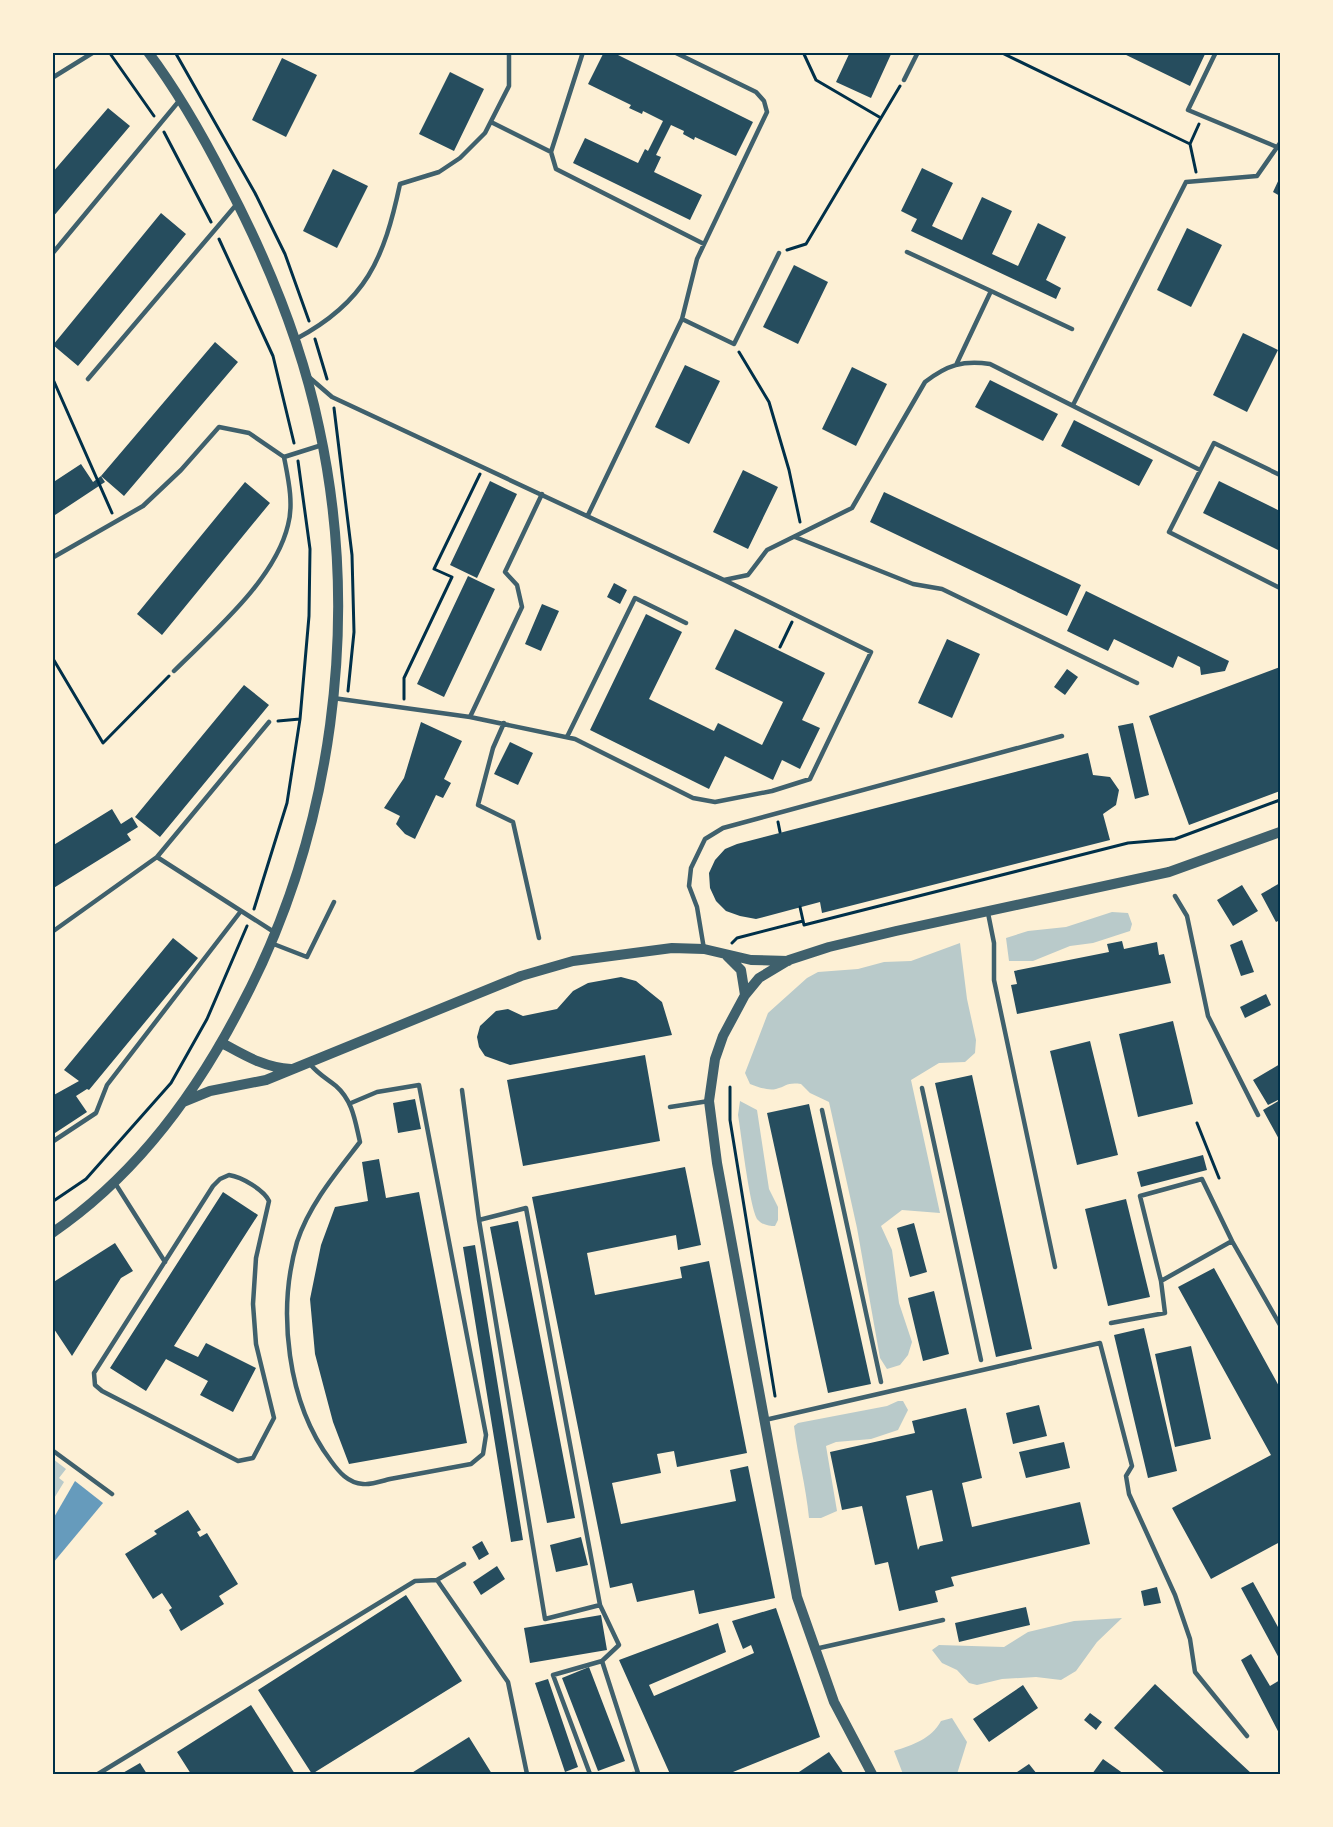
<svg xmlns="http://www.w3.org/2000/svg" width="1333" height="1827" font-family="'Work Sans',sans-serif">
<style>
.green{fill:#b9caca}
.water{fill:#669bbc}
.building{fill:#264d5e;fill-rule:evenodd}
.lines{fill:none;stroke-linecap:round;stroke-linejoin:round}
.path{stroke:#003049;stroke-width:3}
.service{stroke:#3f606c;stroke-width:4.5}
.tertiary{stroke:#3f606c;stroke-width:10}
.neatline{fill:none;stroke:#003049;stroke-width:2}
</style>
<rect width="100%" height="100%" fill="#fdf0d5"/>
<path class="green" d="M1112,912l16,1 4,11 -2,7 -37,12 -23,3 -37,15h-24l-3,-23 22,-7 38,-4z
M960,943l7,56 9,41 -1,13 -10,9 -26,1 -28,17 29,133 -38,-3 -21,16 11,24 7,53 13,39 -4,13 -8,10 -13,4 -7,-11 -23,-130 -28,-126 -19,-9 -9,-9c-14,-2 -14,2 -25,5 -8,2 -18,-2 -26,-5l-5,-11 23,-60 39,-35 11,-6 40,-3 26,-7 27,-1z
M740,1101l17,9 12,79 9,18v13l-3,6c-5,0 -13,-1 -17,-6 -8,-9 -17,-88 -20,-105z
M898,1401h5l5,9 -10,20 -27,9 -35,3 -10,4 11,65 -16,7h-12c-3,-32 -11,-60 -15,-92l4,-3 89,-17z
M53,1459l13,10 -7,9 5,4 -11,18z
M1122,1618l-25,24 -21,29 -15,9 -25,-3 -34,2 -25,6 -8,-2 -12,-13 -15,-7 -10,-13 7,-5 65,2 24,-15 46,-11z
M952,1718l15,24 -10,32h-54l-9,-23c19,-6 37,-12 47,-30z"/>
<path class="water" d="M75,1481l28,22 -50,60v-44z"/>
<path class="building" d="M604,52h8l141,70 -17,34 -41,-19 -1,3 -11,-6 1,-3 -13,-6 -15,30 5,2 -7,15 48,23 -12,25 -117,-57 12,-25 53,25 7,-14 3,2 15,-30 -20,-10 -1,3 -13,-6 2,-3 -43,-21z
M850,52h42l-21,46 -35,-16z
M1120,52h86l-16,34z
M282,58l35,17 -31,62 -34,-17z
M450,72l34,17 -30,62 -35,-17z
M108,108l22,18 -78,92v-45z
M922,168l31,15 -21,43 30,14 20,-43 30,14 -20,43 26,12 20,-43 28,14 -20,43 15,8 -5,11 -145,-68 6,-12 -16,-8z
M333,169l35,17 -31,62 -34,-17z
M1280,177v19l-7,-4z
M161,213l25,21 -108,132 -25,-21z
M1187,228l35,17 -31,62 -34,-17z
M794,265l34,17 -30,62 -35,-17z
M1243,333l35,17 -31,62 -34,-17z
M215,342l23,20 -114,134 -23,-20z
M685,365l35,16 -31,63 -34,-17z
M852,367l35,17 -31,62 -34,-17z
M990,380l68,34 -15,27 -68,-34z
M1074,420l79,40 -14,26 -78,-40z
M81,464l12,18 8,-6 4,6 -53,35v-34z
M743,470l35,17 -30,62 -35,-17z
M490,481l27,13 -40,84 -27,-13z
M1219,481l61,30v40l-77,-38z
M245,482l25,21 -108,132 -25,-21z
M884,492l197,93 -14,31 -197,-94z
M468,576l27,13 -51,108 -27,-13z
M614,583l13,7 -7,14 -13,-7z
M1086,591l143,70 -4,10 -24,4 -1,-8 -22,-11 -5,12 -59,-29 -6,12 -41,-20z
M542,604l17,7 -18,40 -16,-7z
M646,614l36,18 -33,67 65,32 4,-8 44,22 21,-43 -68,-33 20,-40 90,44 -23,47 18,8 -20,41 -18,-9 -9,20 -48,-24 -16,33 -119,-59z
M947,639l33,15 -28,64 -34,-15z
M1280,667v124l-91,34 -40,-109z
M1067,669l11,8 -13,18 -11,-8z
M244,685l25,20 -109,132 -25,-20z
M421,722l41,19 -18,38 7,4 -8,15 -7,-3 -21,44 -10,-5 -9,-10 4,-8 -16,-8 20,-30z
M1133,723l16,72 -14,4 -17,-73z
M510,742l23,11 -15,32 -24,-11z
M1088,753l5,22 17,2 9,13 -3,15 -13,9 7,26 -288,73 -2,-11 -64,17 -16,-3 -14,-5 -10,-10 -6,-13 -1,-15 6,-13 10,-11 12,-5z
M112,809l9,15 11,-7 6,10 -11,7 4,6 -79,49v-43z
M1280,883v37l-4,2 -15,-28z
M1242,885l16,26 -25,15 -16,-26z
M173,938l25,20 -109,132 -2,-1 -11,7 11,16 -35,23v-39l27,-15 -15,-11z
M1242,940l12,32 -13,4 -11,-31z
M1122,941l2,8 33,-7 2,13 5,-1 7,29 -154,31 -6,-29 6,-1 -3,-13 95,-19 -2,-8z
M621,977l15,4 26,21 10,33 -162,30 -25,-9 -6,-9 -2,-10 3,-11 16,-15 12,-2 15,7 34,-7 16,-18 15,-8z
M1266,994l5,11 -26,13 -5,-11z
M1173,1021l20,83 -55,13 -19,-83z
M1090,1041l28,114 -41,10 -27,-114z
M645,1055l15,86 -137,25 -16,-86z
M1280,1064v35l-12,6 -15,-25z
M972,1075l60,274 -36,8 -61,-274z
M415,1099l6,30 -23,4 -5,-30z
M1280,1100v41l-17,-31z
M809,1104l62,280 -43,9 -61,-280z
M1203,1155l4,15 -66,17 -4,-15z
M379,1159l7,39 33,-6 48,251 -118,21 -16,-42 -18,-68 -5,-55 11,-54 14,-38 33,-6 -6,-39z
M685,1167l16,78 -23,5 -2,-15 -89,18 8,42 87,-17 -2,-11 29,-6 38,192 -70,14 -3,-16 -17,3 4,19 -49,10 9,41 115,-23 -6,-31 18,-4 27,132 -76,16 -5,-24 -57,12 -5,-19 -22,5 -78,-391z
M223,1192l35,23 -84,131 24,11 8,-14 50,25 -23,44 -33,-17 8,-14 -42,-22 -20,32 -36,-23z
M1126,1199l24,98 -42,9 -23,-97z
M518,1221l57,297 -28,5 -57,-296z
M914,1223l13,49 -17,5 -13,-49z
M115,1243l18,28 -12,7 -49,78 -20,-30v-43z
M475,1245l48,295 -12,2 -48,-295z
M1214,1268l66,120v154l-69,37 -39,-71 99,-53 -93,-168z
M934,1291l15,63 -26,7 -15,-63z
M1144,1328l33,143 -29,7 -34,-143z
M1191,1346l20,93 -36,8 -20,-93z
M1039,1405l8,31 -34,8 -7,-31z
M966,1408l16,70 -20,5 10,44 108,-25 10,42 -139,33 3,9 -19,5 3,11 -39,9 -11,-49 -13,3 -13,-59 -20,4 -12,-58 85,-19 -3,-12zM932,1490l11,51 -23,5 -2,4 -12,-54z
M1064,1442l6,26 -44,10 -7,-26z
M188,1510l13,20 -4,2 3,5 7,-4 31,51 -19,12 5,8 -43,27 -12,-21 3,-2 -10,-15 -9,6 -28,-45 32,-20 -3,-3z
M581,1537l7,28 -32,7 -6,-27z
M482,1541l7,13 -10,6 -7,-13z
M497,1566l8,13 -24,16 -8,-13z
M1253,1582l25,45 2,-2v35l-39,-72z
M1157,1587l4,16 -17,3 -3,-15z
M406,1595l56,86 -150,93 -54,-84z
M1026,1607l4,18 -71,17 -4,-19z
M776,1608l44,129 -92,37h-58l-51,-114 99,-37 8,29 -77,33 5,11 100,-43 -3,-8 -8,4 -11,-28z
M601,1615l6,35 -77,13 -6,-35z
M1251,1654l19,32 10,-6v55l-39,-75z
M589,1667l36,94 -27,10 -36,-93z
M548,1679l30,88 -13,5 -30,-89z
M1155,1684l97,90h-86l-52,-46z
M1023,1685l15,23 -49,34 -16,-23z
M251,1705l44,69h-104l-14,-22z
M1090,1713l12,9 -6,8 -12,-10z
M469,1737l23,37h-82z
M829,1752l15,22h-48z
M1103,1759l21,15h-32z
M140,1763l7,11h-26z
M1029,1764l8,10h-23z"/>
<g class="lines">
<path class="path" d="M109,52l45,64
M175,52l80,141 30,61 24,67
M803,52l13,28 65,38
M1000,52l190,92 9,-20
M164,132l47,90
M1190,144l6,28
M219,239l54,117 21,87
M787,250l19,-6 94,-158
M315,339l12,40
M739,352l30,50 20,68 11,52
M52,377l60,136
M334,408l18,147 2,77 -6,59
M780,647l12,-25
M52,657l51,86 66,-67
M404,699v-21l48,-101 -18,-8 46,-95
M278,721l22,-2
M778,822l2,10
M800,907l4,18 324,-82 47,-4 105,-39
M254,909l33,-106 13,-84 9,-103 1,-67 -12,-88
M732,943l5,-5 66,-17
M730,1087v33l45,276
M1197,1123l22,55
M52,1202l34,-23 85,-96 36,-64 40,-93"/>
<path class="service" d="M583,52l-32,100 5,17 148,75
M674,52l82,40 8,9 3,11 -70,147 -15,60
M1216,52l-28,58 89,37
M52,78l42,-26
M904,80l14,-28
M491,122l60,30
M907,252l84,39
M52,254l127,-153
M296,339c70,-37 88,-80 104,-155l39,-12 21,-14 25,-25 24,-47v-34
M957,363l34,-72 81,38
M310,378l22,19 392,183 24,-5 19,-25 85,-42 73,-126c22,-17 38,-22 65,-18l210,106
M88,379l148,-174
M1073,405l113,-223 71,-6 23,-33
M1280,475l-66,-32 -45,89 111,56
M588,515l94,-196 52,25 45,-91
M795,537l118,47 29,5 195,94
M52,558l91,-52 38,-36 38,-43 30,6 35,24 38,-12
M174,671c39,-39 101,-91 114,-146 6,-22 0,-47 -4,-68
M333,698l137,19 52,-110 -5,-22 -12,-13 37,-78
M470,717l105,22 118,59 22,4 57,-11 38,-12 61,-127 -147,-72
M504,723l-11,25 -15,57 35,17 26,116
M567,737l68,-139 51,25
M157,857l112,-135
M1175,896l12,20 21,100 50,99
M988,913l6,30v37l61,287
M52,932l105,-75 117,75
M271,943l36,14 27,-55
M704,949l-7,-42 -8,-21 2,-18 14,-29 18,-11 339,-92
M310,1064c8,10 16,14 26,22 17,15 19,35 24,56 -24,31 -51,63 -63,100 -20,69 -10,161 34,219 8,11 17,22 32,23 8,1 19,-3 27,-5 27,-5 54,-10 81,-15l12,-10 3,-19 -67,-350 -42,7 -26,11
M922,1088l59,272
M462,1090l17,130 66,399 55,-14
M670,1107l39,-6
M822,1110l59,272
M52,1142l44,-29 11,-28 134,-174
M229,1175c13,2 35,15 40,26l-13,57 -3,46 3,40 18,74 -21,40 -15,3 -136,-70 -7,-6 -1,-12 119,-187 7,-7z
M115,1183l50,79
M479,1220l47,-12 74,397 19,40 -17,16 -49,14 37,99
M1161,1281l-21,-85 62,-17 30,62 48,84
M1111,1323l54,-10 -4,-32 71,-40
M765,1420l335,-77 32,123 -6,10 3,18 46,101 15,44 5,33 52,64
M52,1450l60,44
M437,1580l71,102 19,92
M815,1649l128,-29
M602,1661l36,112 -5,1
M98,1774l317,-193 22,-1 27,-16"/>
<path class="tertiary" d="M727,956l14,14 4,25
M222,1043c22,12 43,25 69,26
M183,1102l27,-11 56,-11 255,-104 52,-15 99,-13 32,1 47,11 37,1
M52,1233c82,-56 143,-138 188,-225 93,-174 121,-388 79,-581 -18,-86 -52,-168 -93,-246 -23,-45 -47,-88 -78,-129
M872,1774l-38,-72 -37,-105 -80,-434 -8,-62 6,-42 8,-23 22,-41 14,-17 30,-18 40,-13 67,-16 273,-59 111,-40"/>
</g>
<rect width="1333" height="1827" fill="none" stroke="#fdf0d5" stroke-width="108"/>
<rect x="54" y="54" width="1225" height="1719" class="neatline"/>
</svg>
